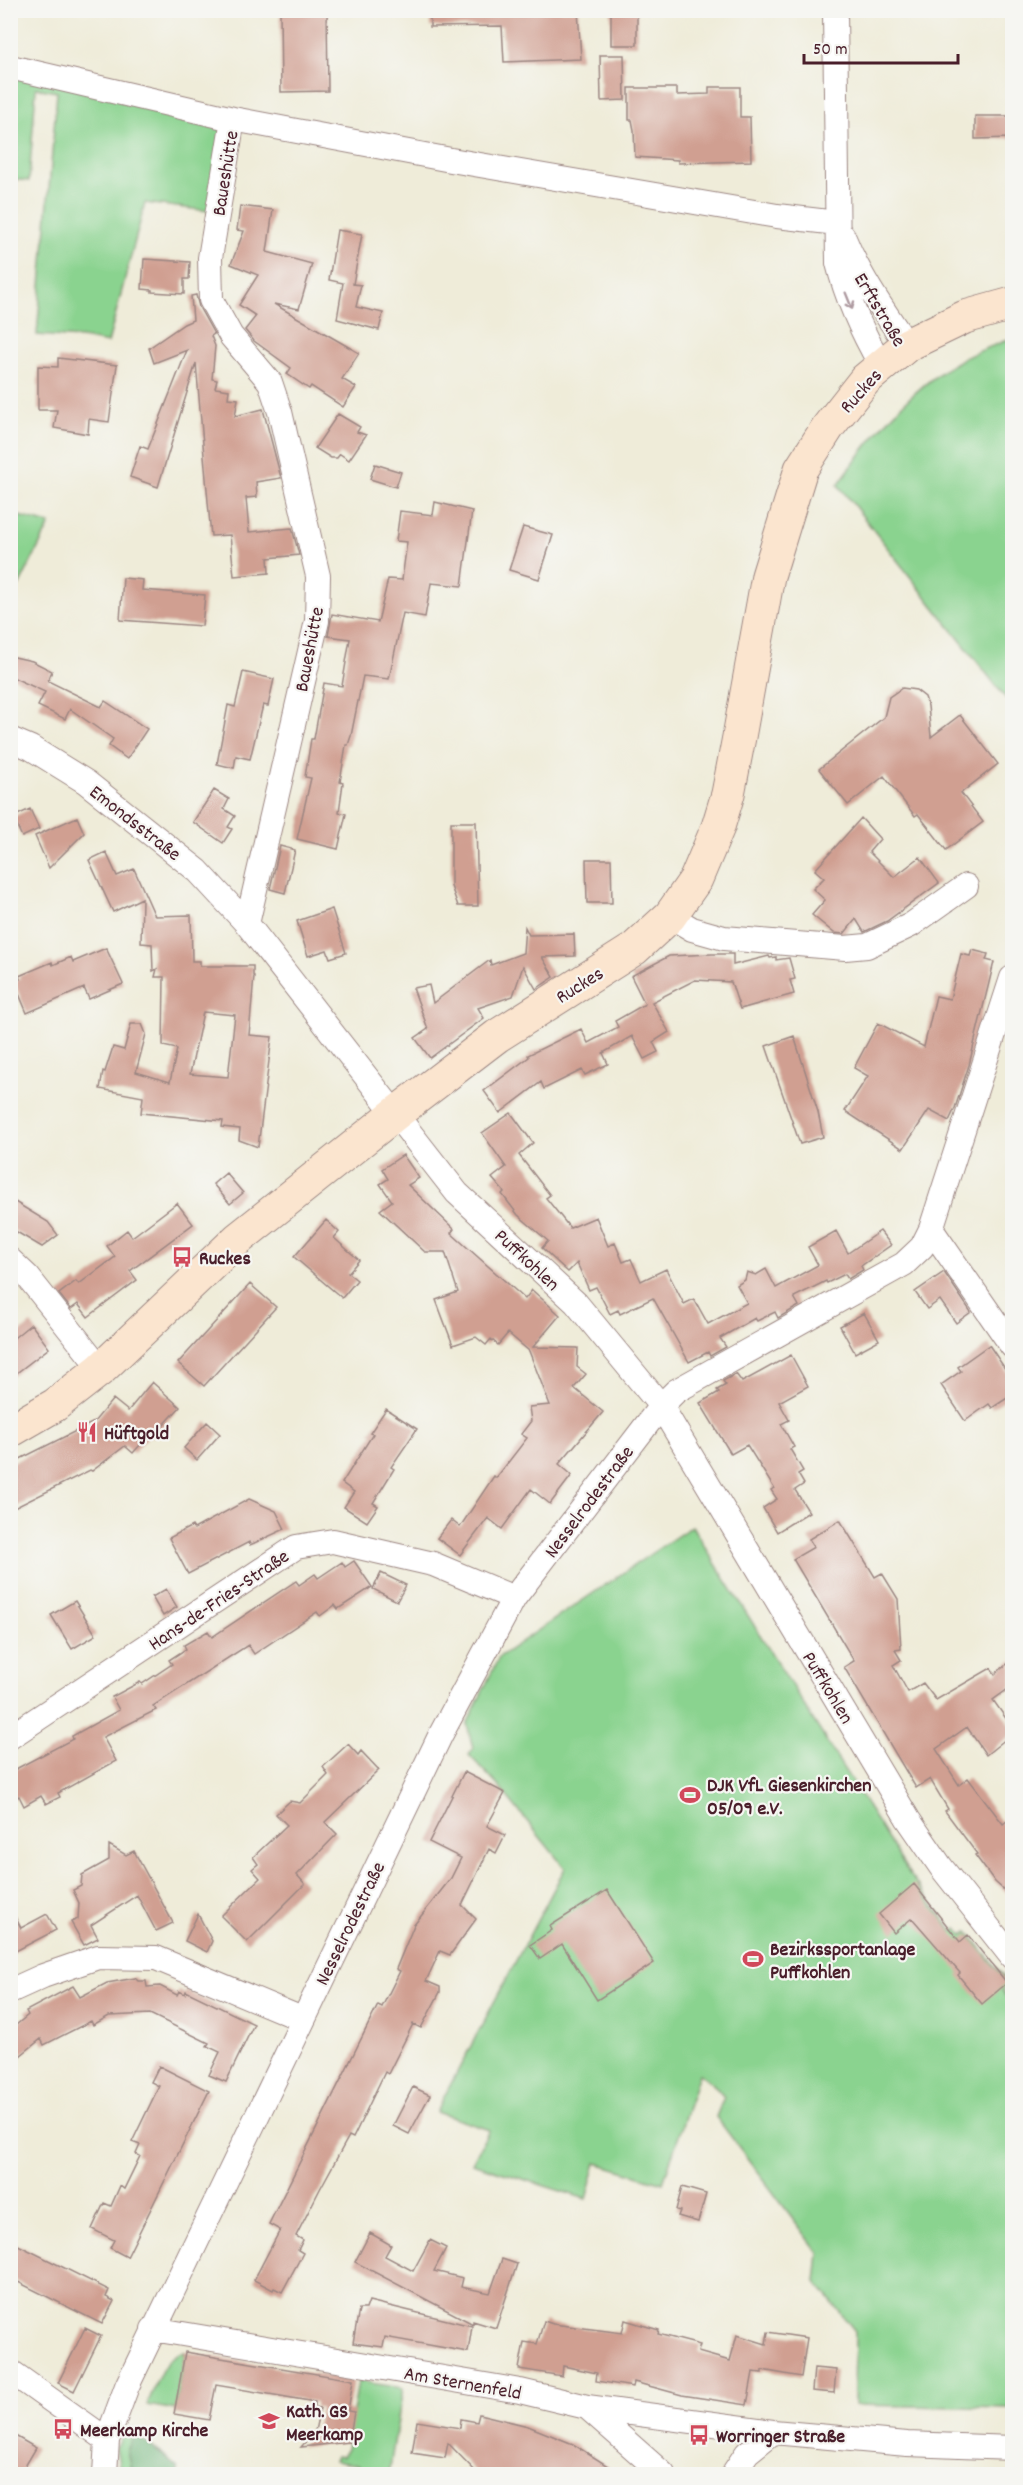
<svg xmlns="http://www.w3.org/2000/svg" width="1023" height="2485" font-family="Dekko,sans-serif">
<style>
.green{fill:#8ad38f;stroke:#6a795d;stroke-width:1.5}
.forest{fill:#6fb57a;stroke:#5c6a52;stroke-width:1.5}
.building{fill:#d09f91;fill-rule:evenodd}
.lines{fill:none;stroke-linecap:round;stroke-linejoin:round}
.minor-casing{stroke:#9c8682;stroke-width:26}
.secondary-casing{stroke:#9c8682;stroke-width:35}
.minor{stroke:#fff;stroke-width:24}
.secondary{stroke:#fbe5cf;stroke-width:33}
.oneway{stroke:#ae9aa0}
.labels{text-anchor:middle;stroke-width:4.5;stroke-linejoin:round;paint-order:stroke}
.street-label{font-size:20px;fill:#4a1f2b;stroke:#f6f6f2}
.poi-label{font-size:20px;font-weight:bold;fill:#4a1f2b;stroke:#f6f6f2;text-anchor:start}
</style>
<rect width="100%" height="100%" fill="#f6f6f2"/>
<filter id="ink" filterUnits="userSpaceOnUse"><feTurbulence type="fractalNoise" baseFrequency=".0167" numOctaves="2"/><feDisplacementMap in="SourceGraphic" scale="12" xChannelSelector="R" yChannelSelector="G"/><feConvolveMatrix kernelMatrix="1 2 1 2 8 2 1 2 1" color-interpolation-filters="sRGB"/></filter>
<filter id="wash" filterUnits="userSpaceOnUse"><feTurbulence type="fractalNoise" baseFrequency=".008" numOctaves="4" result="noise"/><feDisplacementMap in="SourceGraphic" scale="24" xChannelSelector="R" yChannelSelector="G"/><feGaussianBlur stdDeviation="1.35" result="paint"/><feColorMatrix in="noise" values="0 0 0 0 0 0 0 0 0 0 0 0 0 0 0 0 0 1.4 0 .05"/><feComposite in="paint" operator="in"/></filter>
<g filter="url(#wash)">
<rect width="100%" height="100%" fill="#efecd9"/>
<path class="green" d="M11,65l222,54 -16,93 -72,-9 -37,140 -27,-5 -44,-3 20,-243 -21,-4 -7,93 -18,-2z
M1012,338v368l-174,-221c32,-46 69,-94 119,-123 17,-10 37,-16 55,-24z
M11,514l39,10 -31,62 -8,1z
M692,1526l220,352 41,53 4,-3 6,7 5,-3 41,52 -7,7 10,14v403l-158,-3 1,-74 -39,-49 3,-29 -103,-136 8,-20 -12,-14 -13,-9 -36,109 -67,-20 -10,36 -114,-36 17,-33 -53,-18 129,-244 -64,-79 -32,-34 4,-7 -6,-24 32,-67z
M185,2352l-10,58 -28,-5c8,-17 16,-52 38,-53z
M358,2381l45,7 -14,86h-32l2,-9 -25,-4 2,-5 6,1 5,-8z
M129,2428l7,3 -9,20 5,23h-11l-5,-26 10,-19z"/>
<path class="forest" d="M135,2433l43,35v6h-46l-5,-23z"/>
<g id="blocks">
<path class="building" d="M280,10h47l1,81 -47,1z
M430,10h148l3,49 -77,3 -2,-36 -72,1z
M611,10h26v35h-26z
M600,55h24l1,45 -24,1z
M709,87h31v30h10l1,44 -73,2v-3l-43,-3 -1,-27 -2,-10h-3v-32h48v7l32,-1z
M975,116h37v22l-37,1z
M240,206l33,4 -6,42 45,12 -13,45 -25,-5 85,49 -17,26 14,8 -13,20 -32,-21 -2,3 -22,-15 4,-6 -37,-27 -9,-11 11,-14 -17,-11 19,-30 -27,-11 13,-33 -7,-1z
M337,230l25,4 -9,50 8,1 -5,22 27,6 -4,17 -42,-11 6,-36 -14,-3z
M144,259l46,3 -1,17h-5v15l-32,-2v-2l-10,-1z
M196,295l3,12 15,27 -3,2 4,10 -3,33 5,1 -2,8 14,2 -1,8 10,1 -3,17 28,-7 18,69 -25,4 1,15 -11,1 3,34 43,-4 7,27 -31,3 1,15 -35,3 -4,-41 -19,1 -15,-173 -38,124 -28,-10 10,-31 8,3 39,-99 -33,13 -5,-15 35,-24 9,-4 -2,-24z
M58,358l59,7 -8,57 -20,-3 -1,15 -34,-6 3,-18h-19v-44l20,1z
M338,414l22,13 -3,5 9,3 -17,25 -9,-6 -3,4h-6l-16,-10z
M375,464l26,8 -5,15 -26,-8z
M435,502l37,9 -10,75 -31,-3 -6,34 -22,-4 -14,66 -26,-3 -12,60 -3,9h-2l-6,37 3,1 -4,29 7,2 -8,35 -41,-10 14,-61 -6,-1 6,-38h3l10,-56 18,3 8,-47 -22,-3 4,-22 46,8 10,-43 14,1 5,-38 -11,-1 4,-30 33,4z
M523,527l30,8 -14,44 -30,-9z
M123,578l20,2 -1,10 63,5 -3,31 -82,-6z
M10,656l22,5 20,10 -4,10 53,26 4,-6 42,28 -20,30 -18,-13 4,-7 -43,-30 -5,10 -27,-13 7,-14 -35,-16z
M243,672l31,7 -6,27 -5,-1 -13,54 -14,-3 -2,12 -17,-4 11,-59 7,2z
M902,688l14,2 9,7 3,9 3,31 29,-22 38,49 -37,29 22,29 -37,28 -28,-36 -3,2 -31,-40 -36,29 -29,-36 65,-52 5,-20z
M214,790l15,9 -5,10 11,7 -7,11 4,2 -9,14 -30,-21z
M30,809l9,20 -17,8 -9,-20z
M77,817l7,16 -35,35 -14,-32z
M861,818l19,21 -11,13 25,25 26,-20 19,26 -52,38 -23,11 -8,-13 -12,15 -10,-1 -22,-18 13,-15 -12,-11 11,-11 -9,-8z
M451,822h25l2,84h-20l-7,-20z
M280,846l15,4 -10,43 -15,-4z
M106,852l11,24 17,-7 21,47 36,-1 1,46h8v5h53v10h1l-5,59 23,2 -14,110 -19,-7 1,-11 -18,-2 1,-6 -82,-8 2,-16 -43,-8 3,-18 2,1 8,-25 11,3 7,-26h11l4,10 -10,38 34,10 7,-33 -14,-3 1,-69h-9l2,-8 -4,2 -1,-27 -11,-1 1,-45 -29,14 -24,-52zM203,1012l32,3 -7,62 -38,-3z
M586,859h25l1,44h-25z
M332,909l14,44 -16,5 -3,-8 -19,6 -11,-35z
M525,927l4,8 45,-1 1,22 -33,1 12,20 -18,12 -13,-23 -10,30 -35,12 6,10 -54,40 -15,-20 13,-9 -15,-41 16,-3 4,18 57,-43 1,5 32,-12z
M106,948l17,36 -34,15 -5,-11 -57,25 -13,-31 6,-3 -1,-3 33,-14 1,3 18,-8 2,5z
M972,950l16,4 -2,6 8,2 -25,103 -14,43 -6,13 -20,-11 -26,39 -58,-38 23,-35 -14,-8 24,-45 46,24 12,-51 14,3 11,-45 9,2z
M712,954h21v11l36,-9 1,2 6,-1v3l13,-2 6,21 -5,1 4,14 -54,15 -9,-27 -36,-2 -43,22 17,30 -16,10 5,10 -14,7 -12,-23 -29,17 5,11 -23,11 -3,-5 -38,19 -3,-7 -41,31 -16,-22 45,-34 -1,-2 53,-26 7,14 30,-16 -3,-6 30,-17 -14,-28 38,-20z
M794,1036l24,76 5,25 -23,7 -34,-98z
M511,1113l22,30 -14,12 31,40 -4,3 24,30 26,-11 12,29 7,-3 8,19 8,-3 10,22 25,-12 18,35 10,-5 14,25 39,-21 -10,-18 8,-5 2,-8 9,3 10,-6 10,19 42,-23 -10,-18 28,-16 12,22 32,-22 11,14 -30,21 2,4 -15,9 -3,-5 -18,9 -1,-2 -32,16 5,9 -21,12 -3,-6 -18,9 -2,-3 -35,20 6,9 -16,9 -2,-4 -19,10 -36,-64 -33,16 -2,-4 -8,4 -14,-27 -7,3 -12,-27 -9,9 -26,-24 6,-7 -30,-26 -16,-21 2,-2 -12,-14 14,-11 -24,-34z
M403,1155l16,23 -11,7 46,44 -3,4 74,66 7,-9 28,25 -27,32 45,1 -1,19 9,7 -12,14 29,24 -44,52 13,11 -22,29 -19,-15 -29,40 -14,-11 -28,37 -23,-17 14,-18 9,7 34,-51 2,2 31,-40 -6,-4 10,-13 -2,-14 21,-2 -21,-54 -21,-18 -10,12 -7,-6 -5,6 -10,-8 -23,8 -17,-45 22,-8 -13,-40h-20l-45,-42 12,-9 -12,-17 8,-5 -6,-10z
M226,1173l17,20 -13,11 -17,-20z
M10,1199l38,23 10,13 -16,12 -32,-19z
M177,1203l16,21 -63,47 7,9 -49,37 -10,-13 -7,5 -12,-15 17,-13 3,3 36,-27 -8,-11 20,-16 5,7z
M326,1220l13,12 -5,6 25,22 -11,13 9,7 -15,18 -48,-41z
M944,1272l27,40 -15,11 -16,-23 -13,9 -12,-17z
M250,1284l26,23 -72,79 -26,-23z
M864,1313l15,27 -24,13 -15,-27z
M31,1324l18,24 -39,30v-37z
M989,1345l23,34v16l-20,13 -3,-4 -24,17 -24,-36 20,-14 -3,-4z
M791,1355l17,31 -29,16 10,18 -8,4 13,23 -4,2 13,22 -5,3 6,10 -9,6 14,22 -32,20 -14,-24 14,-9 -6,-9 3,-2 -27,-43 -16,9 -31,-51 19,-11 -2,-2 9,-5 -3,-4 13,-7 6,8z
M152,1382l28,25 -27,30 -3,-3 -17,19 -8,-7 -33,25 -2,-1 -80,40v-46l84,-42 19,-23 15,12z
M386,1409l31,20 -26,38 3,2 -21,34 5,3 -11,16 -23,-15 10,-15 -12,-9 31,-49 -3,-1z
M207,1422l13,12 -23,26 -13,-12z
M249,1499l27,12 9,18 -35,16 -1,-3 -61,32 -19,-36 23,-12 2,3z
M840,1520l35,57 7,-4 16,26 3,50 -6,1 6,10 -8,5 15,27 15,-9 13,17 55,-32 4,6 17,-14v26l-19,14 19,27v7l-26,21 -19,-28 -31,22 23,36 9,-7 35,46 9,-7v80l-17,-15 -20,-27 2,-1 -32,-43 3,-2 -18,-30 -14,9 -72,-121 10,-6 -61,-102 21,-12 -5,-8z
M354,1561l18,26 -34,22 -3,-4 -15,11 -3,-4 -63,42 -6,-9 -95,61 3,4 -53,27 13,24 -58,32 2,4 -14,7 -5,-8 -17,10 -5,-10 -9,5v-29l63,-33 -1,-3 47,-26 -7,-13 28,-15 2,2 30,-20 -3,-4 17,-11 -2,-4 24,-14 4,6 84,-56 3,4 16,-11 3,4 24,-16 3,5z
M381,1573l25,12 -9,16 -24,-12z
M166,1589l11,18 -14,9 -11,-19z
M75,1601l21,34 -24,14 -21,-34z
M348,1744l10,11 3,-4 18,19 -54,52 12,12 -40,41 8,9 -58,58 -26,-26 39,-38 -8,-9 6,-5 -5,-7 34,-32 -11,-11 14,-13 10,2 28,-28 -5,-8z
M464,1772l41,21 -18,33 18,9 -9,18 -7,-4 -27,56 14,14 -26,36 -10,-4 -14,30 14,6v5l-19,36 -8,-4 -25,50 -3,-2 -32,66 -4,-2 -29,53 -24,47 7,4 -5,10 5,3 -21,39 -8,-4 -1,2 -19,-10 26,-50 -11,-6 109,-219 4,2 18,-36 -4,-2 18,-44 37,-47 10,-20 -32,-16z
M109,1845l17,10 8,-4 39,72 -17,8 -19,-36 -46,30 7,13 -14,7 -13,-23 7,-3 1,-16 -6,-13 8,-4 1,-11 27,-15z
M914,1884l46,58 8,-7 39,48 -25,21 -24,-29 2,-2 -48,-55 -18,15 -15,-19z
M607,1890l47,73 -57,37 -35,-56 -22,15 -10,-14 22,-15 -2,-4z
M10,1907l11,21 26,-14 9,16 -46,24z
M198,1914l14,27 -5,11 -22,-11z
M135,1978l3,3h8l1,6 13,-1 17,9 2,-4 6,3 1,-3 68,33 -28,58 -17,-7 11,-23 -13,-6 2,-3 -59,-29 -41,2 -16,9 -2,-4 -47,24 -3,-6 -31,25v-34l18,-15 -2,-4 47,-25 7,11 27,-14z
M159,2066l50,25 -82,166 -17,-9 4,-8 -22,-11 12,-26 7,3 9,-20 4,3 16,-33 -4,-2 4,-9 -8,-3 27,-56 -8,-4z
M413,2087l17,8 -21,39 -16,-8z
M682,2187l24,7 -8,28 -20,-6 2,-5 -4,-1z
M370,2233l21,12 -6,11 28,15 17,-31 16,8 -12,23 29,7 -2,9 29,6 12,-34 15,5 -21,64 -23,-7v3l-118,-62z
M10,2241l99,49 -3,7 8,4 -12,23 -92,-46z
M369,2301l103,25 -4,26 -83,-15 -2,10 -30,-4 6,-34h7z
M625,2320l34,10 -1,4 42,11 -2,7 32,9 7,-26 29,9 2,-12 39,6 -6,39 -39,-7v3l-9,-1 -6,33 -65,-10 -48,-13 -1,5 -37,-6 1,-8 -34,-7 -1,10 -43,-7 5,-27 13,2 7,-23 9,3 69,9z
M85,2328l16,8 -27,55 -16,-8z
M185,2352l168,28 -5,31 6,1 -5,30 -48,5 14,-16 5,-23 -5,-1v-5l-99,-17 -7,35 -35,-6z
M814,2368l22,2 -2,23 -22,-2z
M479,2414l49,12 45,18 49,31h-143l-31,-32 -3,15 -33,-5 5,-32 43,7 1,-9 16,3z
M10,2433l26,15 -16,27h-10z"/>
</g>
</g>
<g filter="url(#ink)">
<use href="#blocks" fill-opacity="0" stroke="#9c8682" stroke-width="1.5"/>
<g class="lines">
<g class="minor-casing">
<path id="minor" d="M835,10l3,253c9,37 24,69 43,102
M10,67l223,52 218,41 326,56 60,7
M233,119l-23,139 1,42 20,36 39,46 10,30 38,164 -1,45 -70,303 210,269 119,110 85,103 247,413 33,48 71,90
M843,236c16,40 40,74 64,109
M10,739l21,9 55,34 112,89 49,53
M670,916l22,13 32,9 121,10 22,-2 44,-21 55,-39
M931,1229l81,117
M10,1260l18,17 73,92
M10,1737l286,-190 37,-6 100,23 81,34
M10,1991l33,-15 55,-19 58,1 146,61
M153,2329l367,62 67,16 186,25 134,12 105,4
M10,2371l97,69
M587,2407l76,67
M105,2474l2,-34 20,-54 314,-652 73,-136 147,-192 15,-15 228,-127 18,-17 9,-18 81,-251
M733,2474l14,-21 26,-21"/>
</g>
<g class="secondary-casing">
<path id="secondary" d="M10,1431l45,-26 46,-36 137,-130 157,-125 102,-78 137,-87 36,-33 26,-37 22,-52 10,-33 11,-57 29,-161 33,-107 27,-42 37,-47 42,-35 58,-28 47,-13"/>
</g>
<use href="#minor" class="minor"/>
<use href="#secondary" class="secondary"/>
</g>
<defs><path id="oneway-shaft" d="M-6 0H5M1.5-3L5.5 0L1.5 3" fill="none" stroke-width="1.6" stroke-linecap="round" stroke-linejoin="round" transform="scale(1.5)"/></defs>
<use class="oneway" href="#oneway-shaft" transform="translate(849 301) rotate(68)"/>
</g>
<defs>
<g id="bus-bare" transform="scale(1.62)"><path d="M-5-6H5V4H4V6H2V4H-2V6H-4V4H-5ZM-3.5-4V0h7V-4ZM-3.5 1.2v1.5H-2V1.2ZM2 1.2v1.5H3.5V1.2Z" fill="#d1495b" stroke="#f6f6f2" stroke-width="2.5" paint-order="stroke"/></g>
<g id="restaurant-bare" transform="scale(1.62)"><path d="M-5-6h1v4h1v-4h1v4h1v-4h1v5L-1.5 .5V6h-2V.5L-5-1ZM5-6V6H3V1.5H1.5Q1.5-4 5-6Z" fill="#d1495b" stroke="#f6f6f2" stroke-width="2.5" paint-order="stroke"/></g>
<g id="stadium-bare" transform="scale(1.62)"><path d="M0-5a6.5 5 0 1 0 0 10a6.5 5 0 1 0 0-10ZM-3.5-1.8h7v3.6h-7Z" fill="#d1495b" stroke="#f6f6f2" stroke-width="2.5" paint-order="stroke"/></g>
<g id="school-bare" transform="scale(1.62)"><path d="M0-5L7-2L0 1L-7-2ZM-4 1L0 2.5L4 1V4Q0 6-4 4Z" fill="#d1495b" stroke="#f6f6f2" stroke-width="2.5" paint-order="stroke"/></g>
</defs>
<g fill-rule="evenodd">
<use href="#bus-bare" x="182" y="1257"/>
<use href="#restaurant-bare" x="87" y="1432"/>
<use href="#stadium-bare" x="690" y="1795"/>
<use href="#stadium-bare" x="753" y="1959"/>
<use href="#school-bare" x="269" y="2421"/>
<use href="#bus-bare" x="63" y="2429"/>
<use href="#bus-bare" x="699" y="2435"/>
</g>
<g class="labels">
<g class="street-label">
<text transform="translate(224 173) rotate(-81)" y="7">Baueshütte</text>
<text transform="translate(881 309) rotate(59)" y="7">Erftstraße</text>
<text transform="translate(860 390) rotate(-48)" y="7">Ruckes</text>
<text transform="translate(308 649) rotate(-79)" y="7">Baueshütte</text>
<text transform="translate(136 822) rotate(38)" y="7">Emondsstraße</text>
<text transform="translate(579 984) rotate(-32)" y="7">Ruckes</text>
<text transform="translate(528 1259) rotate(43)" y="7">Puffkohlen</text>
<text transform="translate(588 1501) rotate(-53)" y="7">Nesselrodestraße</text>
<text transform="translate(218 1599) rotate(-34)" y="7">Hans-de-Fries-Straße</text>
<text transform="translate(829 1687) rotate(59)" y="7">Puffkohlen</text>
<text transform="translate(349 1923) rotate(-64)" y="7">Nesselrodestraße</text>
<text transform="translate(463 2382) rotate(10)" y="7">Am Sternenfeld</text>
</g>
<g class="poi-label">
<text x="199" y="1264">Ruckes</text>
<text x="104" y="1439">Hüftgold</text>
<text x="707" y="1791">DJK VfL Giesenkirchen<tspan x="707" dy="23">05/09 e.V.</tspan></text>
<text x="770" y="1955">Bezirkssportanlage<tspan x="770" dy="23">Puffkohlen</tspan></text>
<text x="286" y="2417">Kath. GS<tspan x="286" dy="23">Meerkamp</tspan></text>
<text x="80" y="2436">Meerkamp Kirche</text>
<text x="716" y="2442">Worringer Straße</text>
</g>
</g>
<rect width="1023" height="2485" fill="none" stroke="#f6f6f2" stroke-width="36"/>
<path d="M804 54v9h154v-9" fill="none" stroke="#4a1f2b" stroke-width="3"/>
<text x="813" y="54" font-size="18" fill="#4a1f2b" stroke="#f6f6f2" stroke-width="4.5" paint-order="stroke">50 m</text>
</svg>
